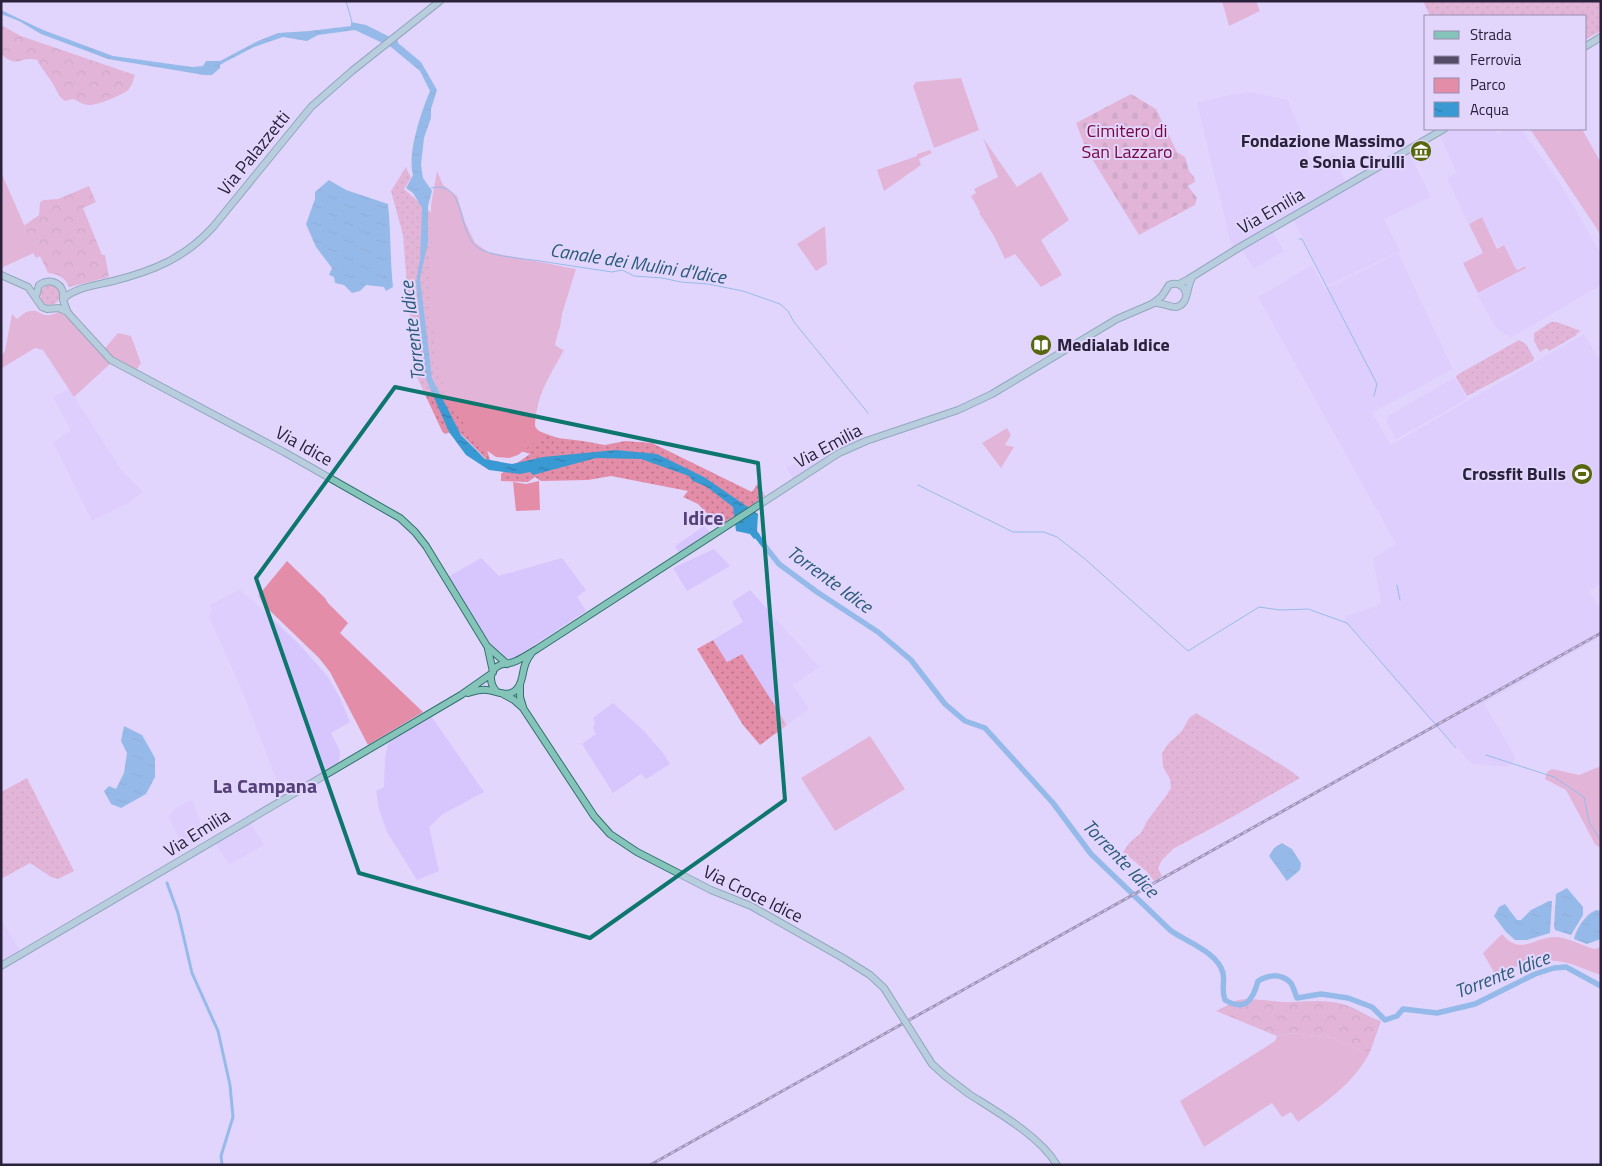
<svg xmlns="http://www.w3.org/2000/svg" width="1602" height="1166" font-family="'Titillium Web',sans-serif">
<style>
.built{fill:#d7c5fe}
.grass{fill:url(#grass-dots)}
.forest{fill:url(#forest-crowns)}
.cemetery{fill:url(#cemetery-stones)}
.green{fill:#e38da9}
.water{fill:url(#water-ripples)}
.lines{fill:none;stroke-linecap:round;stroke-linejoin:round}
.stream{stroke:#399ad3;stroke-width:1}
.canal{stroke:#399ad3;stroke-width:3}
.river{stroke:#399ad3;stroke-width:5.5}
.major-casing{stroke:#30716e;stroke-width:8}
.major{stroke:#85c4b9;stroke-width:6}
.rail-casing{stroke:#554c68;stroke-width:3}
.rail{stroke:#e2d6fd;stroke-width:1;stroke-dasharray:4;stroke-linecap:butt}
.major-bridge-casing{stroke:#30716e;stroke-width:8;stroke-linecap:butt}
.major-bridge{stroke:#85c4b9;stroke-width:6}
.marked{fill:none;stroke:#0f766e;stroke-width:4;stroke-linejoin:round}
.labels{text-anchor:middle;stroke-width:4;stroke-linejoin:round;paint-order:stroke}
.park-label{font-size:18px;fill:#77043e;stroke:#e2d6fd}
.poi-label{font-size:18px;font-weight:bold;fill:#2a223a;stroke:#e2d6fd;text-anchor:end}
.street-label{font-size:18px;fill:#2a223a;stroke:#e2d6fd}
.water-label{font-size:19px;font-style:italic;fill:#2a5b7b;stroke:#e2d6fd}
.quarter-label{font-size:20px;font-weight:bold;fill:#554178;stroke:#e2d6fd}
</style>
<defs>
<pattern id="grass-dots" width="8" height="8" patternUnits="userSpaceOnUse" patternTransform="scale(1.25)"><rect width="8" height="8" fill="#e38da9"/><path d="M2 2h.1M6 6h.1" fill="none" stroke="#b8738b" stroke-width="1.8" stroke-linecap="round"/></pattern>
<pattern id="forest-crowns" width="20" height="18" patternUnits="userSpaceOnUse" patternTransform="scale(1.25)"><rect width="20" height="18" fill="#e38da9"/><path d="M2 6a3 3 0 1 1 6 0M12 15a3 3 0 1 1 6 0" fill="none" stroke="#b8738b"/></pattern>
<pattern id="cemetery-stones" width="16" height="16" patternUnits="userSpaceOnUse" patternTransform="scale(1.25)"><rect width="16" height="16" fill="#e38da9"/><path d="M2 7V4a2 2 0 0 1 4 0v3zM10 15v-3a2 2 0 0 1 4 0v3z" fill="#b8738b"/></pattern>
<pattern id="water-ripples" width="26" height="14" patternUnits="userSpaceOnUse" patternTransform="scale(1.25)"><rect width="26" height="14" fill="#399ad3"/><path d="M2 4q2-2 4 0t4 0M15 11q2-2 4 0t4 0" fill="none" stroke="#307dac"/></pattern>
</defs>
<rect width="100%" height="100%" fill="#e2d6fd"/>
<path class="built" d="M1250,92l38,8 26,67 20,-13 11,28 -113,66 -35,-145 32,-8z
M1449,129h52l-6,3 2,2 11,-5h13l37,51 43,74v28l-3,5 -88,51 -14,-10 -19,-33 50,-27 -2,-3 -7,4h-2l-13,-25 -5,3 -16,-30 -14,6 -21,-45 10,-5 -18,-38z
M1409,153l22,44 -47,22 16,32 -73,35 -34,-67z
M1272,231l12,20 -31,18 -11,-20z
M1398,253l55,116 -81,44 19,32 193,-111 17,28v221l-12,8 12,19v27l-117,66 32,55 -8,9 -34,-3 -7,-4 -6,-9 -23,-23 -44,-49 -32,-41 -18,-16 3,-6 30,-10 4,-4 -8,-44 23,-14 -138,-247 54,-32 13,24z
M1455,377l12,22 -71,40 -9,-16 1,-7z
M69,389l54,83 20,20 -13,10 -38,19 -39,-79 18,-12 -18,-33z
M837,447l1,2 -45,30 -7,-12 21,-9 1,2z
M704,526l6,6 -31,21 -4,-7z
M714,549l16,17 -43,25 -14,-23z
M481,558l18,18 63,-18 24,32 -9,7 9,14 -73,48 -6,1 -9,-5 -50,-78z
M240,589l59,55 29,33 12,21 10,24 -19,11 9,18 -1,13 -56,32 -42,-108 -32,-71 3,-7 -2,-5z
M750,590l69,77 -26,18 16,24 -22,16 -46,-71 -14,8 -14,-22 30,-18 -11,-20z
M613,703l30,27 20,23 7,11 -24,15 -5,-5 -28,19 -31,-49 14,-10 -3,-6 2,-5 -2,-5z
M431,716l53,76 -41,22 -14,13 10,44 -22,9 -30,-48 -8,-23 -3,-18 8,-4 1,-29 3,-14 4,-5z
M192,799l13,39 -16,10 -1,-1 -3,1 -3,-3 -13,-28 5,-8z
M250,822l14,23 -35,20 -13,-21 9,-6v-1z
M1,919l23,38 -23,13z"/>
<path class="grass" d="M1423,1h178v30l-15,8v-23h-156z
M406,167l5,11 -7,11 138,120 20,5 -7,31 8,6c-15,29 -28,46 -28,79l23,8 25,3 22,4 20,-4 27,2 100,49 6,-9 7,13 -46,30 -21,-22 -15,-7 5,-6 -77,-15 -23,4 -47,1 -6,-4 -7,5 -27,-1v-7l29,-20 -46,-15 6,21h-3l-30,-30 -12,4 -3,-3 -26,-56 -8,-76 -5,-64 -12,-44z
M40 295a10 10 0 1 1 20 0a10 10 0 1 1-20 0Z
M1551,322h6l24,9 -5,3 1,1 -28,16 -2,-3 -7,4 -6,-11v-8z
M1519,340l7,4 8,14 -1,3 -66,35 -11,-19 1,-2z
M713,640l14,22 15,-8 45,71 -27,20 -17,-20 -46,-76z
M1196,713l89,54 15,11 -66,38 -61,33 -11,11 -4,8 4,8 -8,5 -8,-10 -23,-19 7,-10 11,-9 6,-12 19,-25 5,-8 -1,-9 -7,-12 -1,-14 6,-9 14,-13 7,-13z
M27,778l47,93 -16,8 -7,-2 -21,-14 -29,16v-87z"/>
<path class="forest" d="M1,25l20,11 114,39c-2,5 -3,11 -7,15 -5,5 -32,16 -40,15 -5,0 -10,-4 -15,-6l-8,2c-6,-4 -8,-10 -12,-17 -5,-8 -11,-15 -16,-24 -18,-5 -18,10 -36,-6z
M89,186l7,16 -13,6 19,47h3l4,22 -40,10c-4,-10 -11,-13 -21,-14l-8,-17 -4,2 -14,-31 17,-12 1,-13 4,-2 14,-1z
M1246,999c12,0 23,2 35,3 21,1 40,-4 61,2 14,3 25,13 39,17l-11,31 -6,1 -19,-10 -13,-5 -41,-5 -14,3 -61,-25 22,-11z"/>
<path class="cemetery" d="M1131,94l25,15 21,43 8,5 4,14 5,6 1,5 -7,4 9,12 -2,7 -56,30 -53,-86 -10,-26z"/>
<path class="green" d="M1222,1h34l4,10 -31,15z
M961,78l18,52 -45,18 -21,-62 3,-4z
M1530,129h52l19,34v72z
M983,138l34,49 24,-15 28,48 -28,20 21,35 -21,12 -26,-33 -10,5 -11,-23 -15,-23 1,-1 -9,-16 5,-3 -2,-4 24,-12z
M930,150l2,3 -13,6 2,6 -37,26 -7,-21 40,-14v-2z
M437,171l6,14 14,11 8,26 10,21 13,9 88,17 -14,45 -2,13 -7,19 11,4c-10,19 -34,52 -30,73 1,6 6,9 11,11l-27,21 -9,3 -13,-1 -21,-15 -27,-44 -12,-35 -8,-81 4,-33 -1,-44z
M1,172l35,80 -35,16z
M1482,217l15,32 7,-4 12,24 2,1 7,-4 1,2 -48,25 -15,-30 20,-10 -14,-29z
M825,226l2,38 -11,7 -19,-27z
M67,305l36,44 3,-2 12,-14 13,3 10,27 -8,12 -23,-11 -36,33 -31,-47 -8,-2 -33,20 -1,-12 4,-5 7,-37 5,5c4,-3 8,-8 14,-8 4,-1 7,1 11,3 9,4 19,-3 25,-9z
M1007,428l4,7 -6,10 9,2 -13,21 -19,-25z
M539,481l1,29 -24,1 -3,-29 13,2z
M287,561l38,37 3,5 20,20 -8,10 83,79 -55,33 -38,-73 -11,-14 -55,-53 -6,-9z
M870,736l35,53 -70,42 -34,-53z
M1601,766v82h-1l-5,-4 -29,-54 -21,-11 2,-7 5,-3 27,6z
M1502,934c19,23 33,2 55,3 13,1 25,9 38,12l6,-2v28c-11,-3 -22,-9 -33,-12 -25,-7 -50,1 -72,13l-13,-23z
M1291,1033l41,5 13,5 19,10 6,-1c-16,31 -44,50 -72,70l-7,-10 -9,5 -10,-14 -68,44 -24,-46 95,-60 2,-5z"/>
<path class="water" d="M1,10l42,20 70,26 79,11 11,-1 3,-5h14l38,-20 20,-8 31,-2 42,-5v-4l15,3 32,16v2l23,19 16,28 -6,19v9l-7,20 -3,27 2,13 9,13 -4,15v37l-8,35 12,100 29,57 24,24 27,5 31,-7 73,-7 41,4 47,23 54,37 -1,17 3,4 -6,4 -4,-5 -14,-3 -3,-24 -26,-20 -14,-6 -4,-5 -48,-17 -45,-1 -63,17 -3,-3 -10,2 -31,-4 -23,-15 -17,-23 -23,-53 -10,-97 4,-23 2,-51 -9,-15 -7,-5 7,-13c-6,-21 8,-63 17,-84l-10,-20 -29,-24 -36,-17 -37,5 -11,6 -24,-4 -29,10 -29,15 -5,3v3l-8,7h-8l-96,-16 -67,-25 -22,-13 -18,-7z
M329,180l17,10 42,14c3,28 2,55 5,83l-7,4 -2,-4 -18,-2 -6,6 -8,2 -8,-8 -9,-2 -1,-6 -5,-2 3,-7 -16,-21 -10,-23 9,-25v-7z
M124,726l18,9 13,23v19l-9,17 -25,14 -10,-4 -7,-13 5,-5 7,3 8,-16 3,-20 -6,-12z
M1282,843l10,6 9,14 -1,7 -13,11 -18,-25 5,-8z
M1567,888l16,19v8l-12,20 -16,-5 -1,-4 2,-32z
M1549,901h3l-2,32 -23,7h-12l-9,-8 -12,-16 5,-9 6,-3 12,16h4l10,-10z
M1597,910l4,1v28l-14,5 -13,-5c2,-10 13,-27 23,-29z"/>
<g class="lines">
<path class="stream" d="M346,1l6,21
M431,188c36,-9 25,43 46,59 12,9 40,11 56,13 26,4 53,8 79,12l10,-2 12,6 28,2 19,4 27,2 35,7 37,13 8,7 6,11 74,91
M1299,239h3l75,145 -3,12
M918,485l95,47h31l13,5 28,22 103,92 71,-44 21,3 28,-1 39,14 109,125
M1397,585l3,15
M1486,755l68,22 30,20 5,25 12,19"/>
<path class="canal" d="M167,883l11,30 14,60 26,58 12,54 3,32 -12,39 1,9"/>
<path class="river" d="M753,531l26,33 38,28 61,40 33,28 34,44 20,17 20,7 68,75 38,51 79,76c16,12 48,22 53,43 2,9 -2,17 2,27 20,12 28,0 33,-19 10,-6 22,-8 32,1 3,3 5,11 7,16l24,-4 27,4 24,9 13,13 12,-4 6,-7 34,4 38,-9 60,-30 19,-6 12,-1 35,19"/>
<g class="major-casing">
<path id="major" d="M1586,46l15,-9
M1,275l27,12 14,20 5,2 12,-1 8,4
M1179,284l8,-4 53,-33 204,-118
M36,296l3,-11c12,-8 26,-1 24,14
M63,299c13,-12 34,-14 50,-18 40,-10 72,-23 100,-54l98,-120 41,-36 88,-70
M63,300l5,13 43,47 173,92 116,66 15,14 11,14 61,100 20,18
M1153,303c9,-1 15,4 23,4 13,-2 10,-20 16,-29
M488,649l5,23
M520,684v13l3,10
M497,692c-8,-8 -9,-22 3,-27 6,-2 10,-1 16,-4 7,-3 14,-8 21,-12l302,-196 27,-12 92,-31 34,-16 125,-75 35,-15 10,-8 7,-11c8,-3 15,0 17,9
M468,693c7,-2 12,-4 19,-3 11,1 24,10 32,-4 6,-11 2,-20 12,-32
M503,694l11,6 9,8 71,108 16,18 27,18 74,38 40,16 92,52
M1,966l460,-271 30,-21
M969,1094c28,18 71,42 88,71"/>
</g>
<use href="#major" class="major"/>
<g class="rail-casing">
<path id="rail" d="M650,1165l951,-532"/>
</g>
<use href="#rail" class="rail"/>
<g class="major-bridge-casing">
<path id="major-bridge" d="M843,958l27,17 14,13 48,76 12,11 25,19"/>
</g>
<use href="#major-bridge" class="major-bridge"/>
</g>
<path d="M0 0H1602V1166H0ZM395,387l363,76 27,337 -195,138 -231,-65 -103,-295z" fill="#e2d6fd" fill-opacity=".55" fill-rule="evenodd"/>
<path class="marked" d="M395,387l363,76 27,337 -195,138 -231,-65 -103,-295z"/>
<defs>
<g id="museum-disc" transform="scale(1.125)"><circle r="9.5" fill="#58670e" stroke="#e2d6fd"/><path d="M0-6L6-3V-2H-6V-3ZM-5-1h2V3h-2ZM-1-1h2V3h-2ZM3-1h2V3H3ZM-6 4H6V6H-6Z" fill="#fff"/></g>
<g id="library-disc" transform="scale(1.125)"><circle r="9.5" fill="#58670e" stroke="#e2d6fd"/><path d="M-6-4Q-3-5.5-.7-3.5V5Q-3 3-6 4ZM6-4Q3-5.5 .7-3.5V5Q3 3 6 4Z" fill="#fff"/></g>
<g id="stadium-disc" transform="scale(1.125)"><circle r="9.5" fill="#58670e" stroke="#e2d6fd"/><path d="M0-5a6.5 5 0 1 0 0 10a6.5 5 0 1 0 0-10ZM-3.5-1.8h7v3.6h-7Z" fill="#fff"/></g>
</defs>
<g fill-rule="evenodd">
<use href="#museum-disc" x="1421" y="151"/>
<use href="#library-disc" x="1041" y="345"/>
<use href="#stadium-disc" x="1582" y="474"/>
</g>
<g class="labels">
<g class="park-label">
<text x="1127" y="137">Cimitero di<tspan x="1127" dy="21">San Lazzaro</tspan></text>
</g>
<g class="poi-label">
<text x="1405" y="147">Fondazione Massimo<tspan x="1405" dy="21">e Sonia Cirulli</tspan></text>
<text x="1057" y="351" text-anchor="start">Medialab Idice</text>
<text x="1566" y="480">Crossfit Bulls</text>
</g>
<g class="street-label">
<text transform="translate(254 153) rotate(-51)" y="6">Via Palazzetti</text>
<text transform="translate(1271 211) rotate(-30)" y="6">Via Emilia</text>
<text transform="translate(304 446) rotate(29)" y="6">Via Idice</text>
<text transform="translate(828 446) rotate(-28)" y="6">Via Emilia</text>
<text transform="translate(197 833) rotate(-32)" y="6">Via Emilia</text>
<text transform="translate(753 894) rotate(26)" y="6">Via Croce Idice</text>
</g>
<g class="water-label">
<text transform="translate(638 263) rotate(9)" y="7">Canale dei Mulini d'Idice</text>
<text transform="translate(412 331) rotate(-97)" y="7">Torrente Idice</text>
<text transform="translate(830 579) rotate(36)" y="7">Torrente Idice</text>
<text transform="translate(1121 858) rotate(46)" y="7">Torrente Idice</text>
<text transform="translate(1502 974) rotate(-21)" y="7">Torrente Idice</text>
</g>
<g class="quarter-label">
<text x="703" y="525">Idice</text>
<text x="265" y="793">La Campana</text>
</g>
</g>
<rect width="1602" height="1166" fill="none" stroke="#2a223a" stroke-width="5"/>
<rect x="1424" y="15" width="162" height="115" fill="#e2d6fd" stroke="#988eaf"/>
<rect x="1434" y="31" width="25" height="8" fill="#85c4b9" stroke="#988eaf"/>
<text x="1470" y="40" font-size="15" fill="#2a223a">Strada</text>
<rect x="1434" y="56" width="25" height="8" fill="#554c68" stroke="#988eaf"/>
<text x="1470" y="65" font-size="15" fill="#2a223a">Ferrovia</text>
<rect x="1434" y="78" width="25" height="15" fill="#e38da9" stroke="#988eaf"/>
<text x="1470" y="90" font-size="15" fill="#2a223a">Parco</text>
<rect x="1434" y="102" width="25" height="15" fill="url(#water-ripples)" stroke="#988eaf"/>
<text x="1470" y="115" font-size="15" fill="#2a223a">Acqua</text>
</svg>
